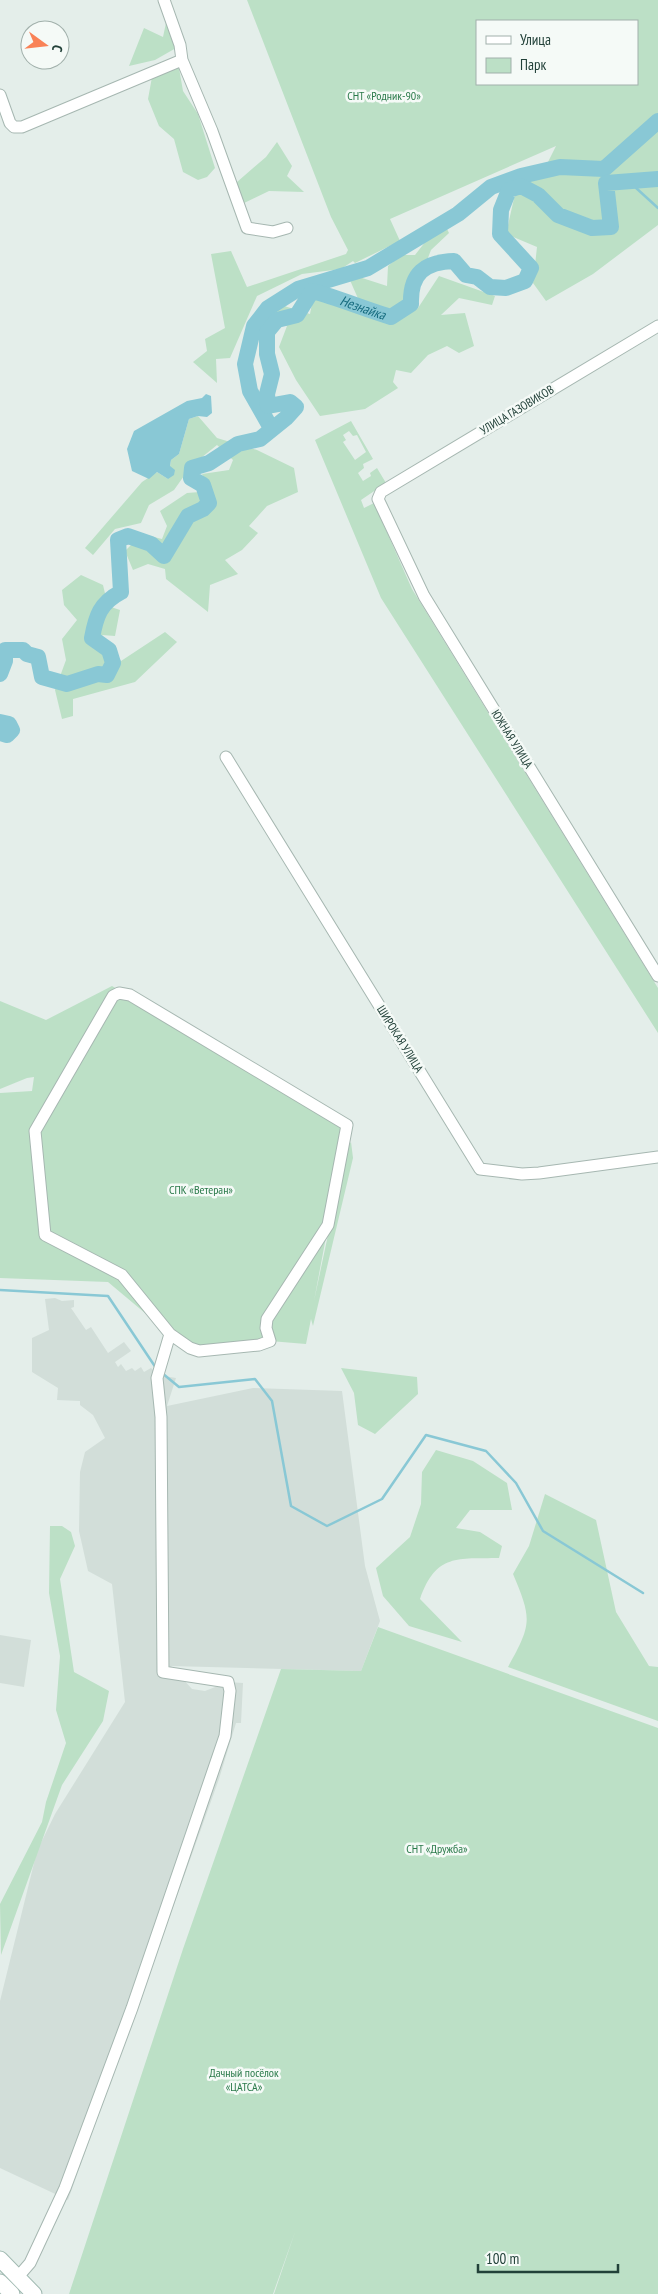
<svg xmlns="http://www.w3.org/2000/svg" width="658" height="2294" font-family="'PT Sans Narrow',sans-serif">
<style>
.built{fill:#d2ded9}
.green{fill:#bce0c6;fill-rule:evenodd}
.water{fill:#89c8d5}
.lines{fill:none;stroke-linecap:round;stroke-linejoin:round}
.stream{stroke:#89c8d5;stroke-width:2.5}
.river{stroke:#89c8d5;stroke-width:16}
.minor-casing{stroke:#a6b7b1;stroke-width:13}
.secondary-casing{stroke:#a1bab2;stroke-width:17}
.minor{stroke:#fff;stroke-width:11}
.secondary{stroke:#fff;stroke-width:15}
.labels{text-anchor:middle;stroke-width:5;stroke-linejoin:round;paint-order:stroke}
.park-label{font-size:12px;fill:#2a7a4a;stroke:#f5faf7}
.street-label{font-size:12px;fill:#224139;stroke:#f5faf7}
.water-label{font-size:14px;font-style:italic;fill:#186d80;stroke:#f5faf7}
</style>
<rect width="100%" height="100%" fill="#e4eeea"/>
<path class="built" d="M55,1298l7,3 12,-1v7l-3,1 15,22 5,-3 17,26 16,-11 7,9 -16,11 3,5 3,-3 5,7 6,-3 3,3 6,-4 3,5 7,-4 7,7 18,3 -9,28 86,-18 89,3 23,175 15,55 -19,50 -190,-5 21,23 13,2 23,-9 15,1 -2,40h-5l-17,56 -151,421 -68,-32v-167l37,-150 18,-37 70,-112 -13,-118 -24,-13 -9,-40 1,-59 5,-20 20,-14 -12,-23 -13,-10v-4l-23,-1 1,-12 -26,-16v-34l17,-8 -4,-31z
M0,1635l31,5 -7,47 -24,-4z"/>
<path class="green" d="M247,0h411v225l-65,49 -47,27 -13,-18 4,-36 -31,-13 9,-40 31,-28 10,-20 -166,73 10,22 -45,22 -2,-2 -12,8 -39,5 -45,22 -27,62 -14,1 1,24 -24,-21 14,-11 -2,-12 20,-11 -14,-74 20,-3 16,36 99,-33 2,-4 -17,-33zM477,21h160v63h-160z
M166,23l10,25 -21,12 -26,6 15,-38 19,9z
M179,68l4,23 15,23 17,54 -8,9 -9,3 -15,-8 -9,-33 -15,-13 -11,-27 4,-22z
M277,142l15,24 -5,10 17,16 -35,-1 -29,14 -3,-23 29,-25z
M445,225l4,8 -18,17 -10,26 -13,6 -5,26 -12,5 -31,-10 -11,-25 7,-2 31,10 1,-20 13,-11h14l14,-18z
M439,276l56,20 -3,9 -33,-7 -18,17 24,-2 9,33 -15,7 -12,-7 -19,9 -17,18 -15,-3 -3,12 5,6 -33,21 -45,7 -24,-36 -17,-33 8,-21 -26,-1 20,-20 29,9 3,-16 78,26 27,-16z
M198,416l19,22 40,12 37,18 4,24 -31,14 -18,20 9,7 -16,17 -17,10 13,14 -28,11 -2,27 -42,-33 -1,-10 -17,-5 -15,6 -8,-19 17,-17 20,5 5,-13 -7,-15 27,-18 25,-2 -10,-17 27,-4 4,-10 -16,-15 -26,21 -17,24 -25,15 -8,18 -26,6 -22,26 -8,-7 57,-66 15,-10 11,7 3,-19 8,-6 10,-35z
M351,421l22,38 -10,5 1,4 -6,5 5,8 8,-5 -1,-3 7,-5 9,15 -25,17 3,8 10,-5 38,86 246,399v45l-277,-435 -66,-158zM349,431l4,5 4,-1 9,17 -11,8 -12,-18 3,-2 -3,-5z
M81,575l22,10 5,21 12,4 -5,26 -13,-1 19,26 44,-29 12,10 -42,40 -62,17v17l-11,3 -7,-29 11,-30 -4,-21 15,-19 -13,-15 -2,-15z
M112,986l235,139 -33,176 32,-151 5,-8 2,16 -40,168 -2,-7 -5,25 -36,-3 -71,10 -29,-17 -62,-52 -108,-4v-185l32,-2 2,-14 -7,1 -27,11v-88l46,19z
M341,1368l76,9 1,17 -43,40 -17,-9 -4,-32z
M436,1450l37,11 34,22 5,27h-42l-14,18 24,4 22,14 -3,12c-41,1 -63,-5 -79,41l42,43 -53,-16 -26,-30 -7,-28 34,-31 11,-33 1,-32z
M545,1494l51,26 20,92 33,54 9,1v54l-150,-54c24,-43 24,-48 5,-93l16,-28z
M50,1526h12l9,6 4,14 -15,33 14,93 35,19 -6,30 -41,64 -61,170 -1,-51 42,-82 4,-20 20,-59 -10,-33 4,-54 -11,-63z
M378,1627l280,101v566h-384l21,-62 -22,62h-204l114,-345 98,-280 80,2z"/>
<path class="water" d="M206,394l5,2 1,17 -5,4 -9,-1 -9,3 -10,35 -8,6 -1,6 5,4 -1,5 -6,4 -11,-7 -8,7 -17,-8 -5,-22 7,-18 53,-30 15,-3z"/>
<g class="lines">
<path class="stream" d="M625,182l10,5 23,21
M0,1290l108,6 48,72
M162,1373l17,14 76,-8 17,22 19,105 36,20 55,-27 44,-64 60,16 30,32 27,48 100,62"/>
<g class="river">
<path d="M271,428l-21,-37 -5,-27 9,-38 14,-18 30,-19 70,-21 90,-54 33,-27 30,-11 39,-9 44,2 54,-48"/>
<path id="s1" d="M0,674l5,-13v-11h18l4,4 11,3 4,20 25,7 31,-10 9,1 6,-12 -4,-13 -17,-12c4,-22 8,-35 29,-46l-3,-52 10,-4 23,8 13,12 24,-40 15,-7 6,-6 -6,-18 -12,-7 1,-10 17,-5 29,-19 22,-5 26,-21 10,-11 -6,-5 -22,4 -1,-12 5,-20 -5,-20v-22l10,-12 20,-5 15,-24c27,7 52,18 79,26l20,-13c-1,-31 14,-42 43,-43l12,14 11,2 13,10 16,1 19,-7 6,-13 -31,-34 1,-24 8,-20 12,-4 17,9 20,20 34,13 19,-1 -5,-44 52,-4"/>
<path d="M0,722l9,2 3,6 -5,5 -7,-2"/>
</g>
<g class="minor-casing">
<path id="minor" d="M164,0l16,45 2,15 30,71 35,97 26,4 14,-4
M0,95l10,28 4,4h8l160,-67
M658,326l-277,166 -3,7 46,97 234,380
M226,757l254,412 42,5 17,-1 119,-16
M119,993l11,2 217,130 -19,100 -61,94 -1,9 4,13 -11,4 -60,6 -9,-3 -20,-14 -48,-59 -77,-40 -10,-104 78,-135z
M17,2278l13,-15 35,-75 67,-180 93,-272 5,-45 -2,-9 -65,-10 -2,-255 -4,-39 13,-44"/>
</g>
<g class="secondary-casing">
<path id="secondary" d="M0,2259l34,35
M0,2282l12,12"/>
</g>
<use href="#minor" class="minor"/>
<use href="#secondary" class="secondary"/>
</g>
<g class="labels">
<g class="park-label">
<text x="384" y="100">СНТ «Родник-90»</text>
<text x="201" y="1194">СПК «Ветеран»</text>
<text x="437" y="1853">СНТ «Дружба»</text>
<text x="244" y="2077">Дачный посёлок<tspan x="244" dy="14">«ЦАТСА»</tspan></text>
</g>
<g class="street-label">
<text transform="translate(517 410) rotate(-31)" y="4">УЛИЦА ГАЗОВИКОВ</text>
<text transform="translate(512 739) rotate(58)" y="4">ЮЖНАЯ УЛИЦА</text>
<text transform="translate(400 1039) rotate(58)" y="4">ШИРОКАЯ УЛИЦА</text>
</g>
<g class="water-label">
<text dy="5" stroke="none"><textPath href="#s1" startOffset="819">Незнайка</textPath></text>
</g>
</g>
<rect x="476" y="20" width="162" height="65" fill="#f5faf7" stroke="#a1b0ab"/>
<rect x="486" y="36" width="25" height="8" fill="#ffffff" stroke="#a1b0ab"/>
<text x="520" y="45" font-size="15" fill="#224139">Улица</text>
<rect x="486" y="58" width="25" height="15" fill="#bce0c6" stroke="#a1b0ab"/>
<text x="520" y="70" font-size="15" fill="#224139">Парк</text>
<g transform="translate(45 45) rotate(105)"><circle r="24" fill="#f5faf7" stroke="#a1b0ab"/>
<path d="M0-4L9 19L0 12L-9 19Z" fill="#f98257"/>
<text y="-8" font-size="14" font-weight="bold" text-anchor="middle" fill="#224139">С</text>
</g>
<path d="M478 2264v8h140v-8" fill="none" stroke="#224139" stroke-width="2.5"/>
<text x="486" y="2264" font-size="15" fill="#224139" stroke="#f5faf7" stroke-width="4" paint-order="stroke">100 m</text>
</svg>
